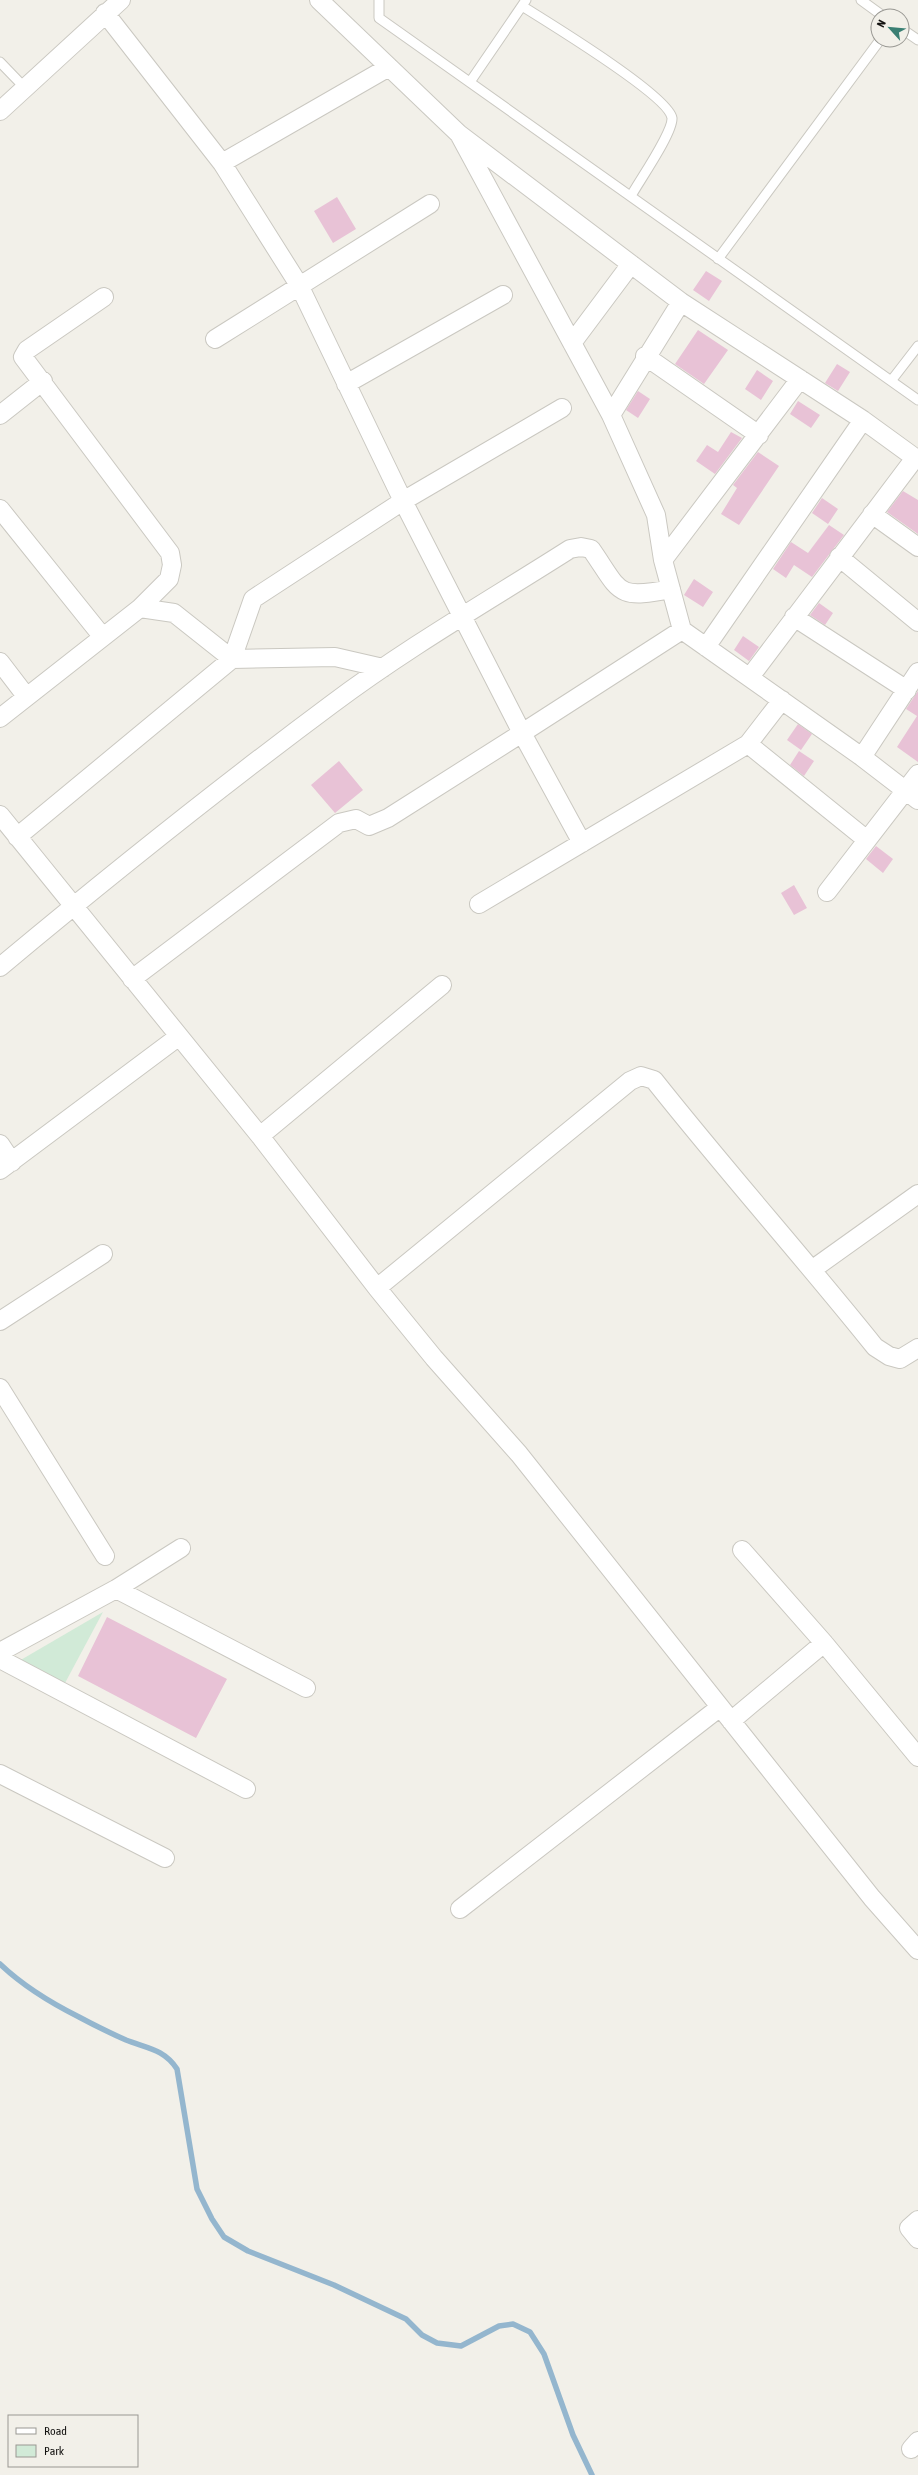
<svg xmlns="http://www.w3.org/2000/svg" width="918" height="2475" font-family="'Asap Condensed',sans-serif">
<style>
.green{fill:#d1ead7}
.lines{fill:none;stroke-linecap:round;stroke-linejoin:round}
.stream{stroke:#94b6ce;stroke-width:5.5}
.building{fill:#e8c2d6}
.lane-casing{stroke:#cac8c1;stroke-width:11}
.street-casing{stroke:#cac8c1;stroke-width:20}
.lane{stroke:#fff;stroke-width:9}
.street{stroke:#fff;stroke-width:18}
</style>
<rect width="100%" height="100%" fill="#f2f0e9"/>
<path class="green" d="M103,1612l-38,71 -46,-22z"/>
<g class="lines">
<path class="stream" d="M0,1964c22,21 51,39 79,53 15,8 31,16 47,23 20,8 38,9 51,29l20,120 15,30 12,18 24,14 86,34 72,34 16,16 15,8 24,3 38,-20 14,-2 17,8 14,22 29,81 19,40"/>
</g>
<path class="building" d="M337,197l19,32 -23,14 -19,-32z
M706,271l16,10 -13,20 -16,-11z
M698,330l30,20 -24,34 -29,-20z
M837,364l13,8 -12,19 -13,-8z
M757,370l16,11 -12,19 -16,-11z
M638,391l12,8 -12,19 -12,-8z
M798,401l22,14 -9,13 -21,-14z
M731,432l11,6 -27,36 -19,-13 11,-16 11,7z
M758,452l21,14 -40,59 -18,-11 16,-26 -4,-3z
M903,491l15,9v34l-31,-22z
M822,498l16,11 -10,15 -16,-11z
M829,525l15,10 -32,42 -18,-12 -8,13 -13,-9 18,-27 17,11z
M694,579l19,13 -10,15 -19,-12z
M819,603l14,10 -8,12 -15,-10z
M743,636l16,11 -10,14 -15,-11z
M918,691v71l-21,-15 20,-31 -11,-7z
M798,724l14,10 -11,16 -14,-10z
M799,751l15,10 -10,15 -14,-11z
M339,761l24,29 -28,23 -24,-28z
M876,846l17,13 -10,14 -17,-14z
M794,885l13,23 -13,7 -13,-22z
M107,1617l120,62 -31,59 -118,-62z"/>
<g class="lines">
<g class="lane-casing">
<path id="lane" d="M379,0v18l539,382
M861,0l22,16
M522,6c24,15 147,90 150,112 1,15 -33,63 -41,78
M902,29l16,11
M0,62l25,26
M470,82l56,-82
M718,259l162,-219
M891,381l27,-35"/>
</g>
<g class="street-casing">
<path id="street" d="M319,0l140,134 222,168 182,118 55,40
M105,13l117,150 77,122 104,216 119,232 160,-103
M0,111l121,-111
M459,134l152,281 45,100 7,45 19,70 180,127 56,43
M222,163l167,-96
M215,339l215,-135
M572,343l59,-79
M645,356l114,79
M346,384l157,-89
M0,415l43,-34
M611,415l70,-113
M0,509l102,127
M872,514l46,33
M839,557l79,65
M663,560l137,-181
M140,608l34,5 58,46 103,-2 48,11
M794,617l113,73
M706,647l157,-227
M0,662l26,34
M750,677l165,-219
M0,718l140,-110 29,-29 3,-14 -2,-12 -147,-196 4,-7 77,-53
M748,744l119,96
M862,757l56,-85
M0,815l260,321 117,152 57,70 85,96 353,444 46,52
M17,837l215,-178 21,-60 150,-98 159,-93
M827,892l91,-118
M479,904l269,-160 34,-44
M0,967c108,-90 219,-179 332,-263 76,-57 158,-104 238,-155l11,-2 10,2c30,43 24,51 80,40
M132,979l207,-156 17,-4 13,7 19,-8 134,-85 60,110
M260,1136l182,-151
M0,1144l12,18
M0,1170l178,-133
M813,1269l105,-75
M377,1288l253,-207 11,-5 13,4c72,91 149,177 221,267l14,9 11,3 18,-11
M0,1321l103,-67
M0,1388l105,168
M742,1550l82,93 94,114
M116,1589l190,99
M0,1652l116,-63 65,-41
M0,1659l246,130
M731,1721l93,-78
M0,1774l165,84
M460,1909l259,-201
M918,2220l-9,8 9,11
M911,2449l7,-8"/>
</g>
<use href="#lane" class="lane"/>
<use href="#street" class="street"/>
</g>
<rect x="8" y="2415" width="130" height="52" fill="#f2f0e9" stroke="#999893"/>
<rect x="16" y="2428" width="20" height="6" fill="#ffffff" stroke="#999893"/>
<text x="44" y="2435" font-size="12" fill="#141311">Road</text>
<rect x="16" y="2445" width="20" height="12" fill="#d1ead7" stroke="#999893"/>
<text x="44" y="2455" font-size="12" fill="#141311">Park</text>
<g transform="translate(890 28) rotate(297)"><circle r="19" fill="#f2f0e9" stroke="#999893"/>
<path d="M0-3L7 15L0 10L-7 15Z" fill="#3a7f73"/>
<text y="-6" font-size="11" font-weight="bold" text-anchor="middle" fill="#141311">N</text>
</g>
</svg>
